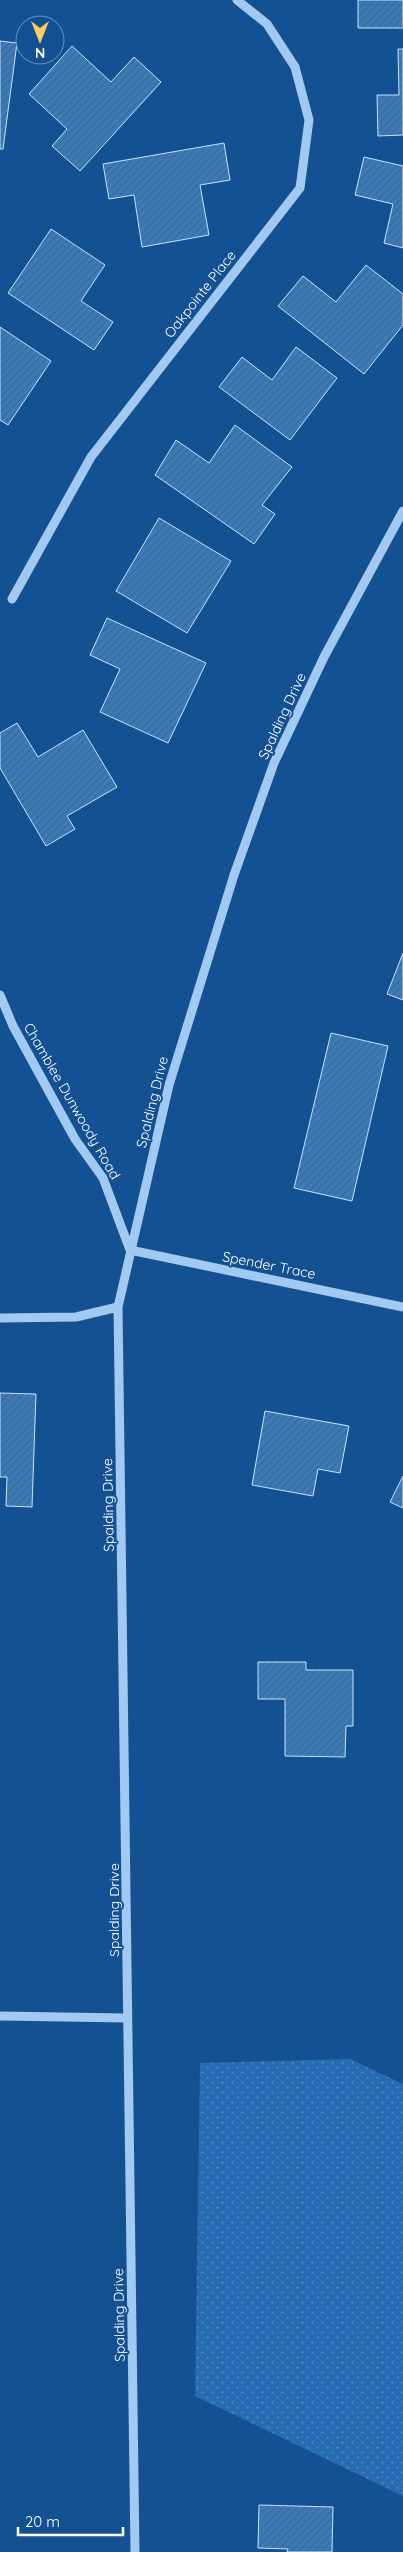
<svg xmlns="http://www.w3.org/2000/svg" width="403" height="2552" font-family="Quicksand,sans-serif">
<style>
.grass{fill:url(#grass-dots)}
.building{fill:url(#building-hatch);stroke:#c8e3fd}
.lines{fill:none;stroke-linecap:round;stroke-linejoin:round}
.minor{stroke:#a1c9f2;stroke-width:9}
.labels{text-anchor:middle;stroke-width:4;stroke-linejoin:round;paint-order:stroke}
.street-label{font-size:14px;fill:#fff;stroke:#135193}
</style>
<defs>
<pattern id="grass-dots" width="8" height="8" patternUnits="userSpaceOnUse" patternTransform="scale(1.25)"><rect width="8" height="8" fill="#256cb2"/><path d="M2 2h.1M6 6h.1" fill="none" stroke="#5189c1" stroke-width="1.8" stroke-linecap="round"/></pattern>
<pattern id="building-hatch" width="6" height="6" patternUnits="userSpaceOnUse" patternTransform="scale(1.25)"><rect width="6" height="6" fill="#3c7bbb"/><path d="M-1 1l2-2M0 6l6-6M5 7l2-2" fill="none" stroke="#436689"/></pattern>
</defs>
<rect width="100%" height="100%" fill="#135193"/>
<path class="grass" d="M350,2059l53,25v412l-208,-100 5,-333z"/>
<path class="building" d="M358,0h45v28h-45z
M0,41l17,2 -14,106h-3z
M72,46l39,36 23,-25 27,25 -81,89 -28,-25 15,-17 -38,-35z
M398,49h5v86l-25,1 -1,-41h22z
M224,143l6,37 -30,5 9,50 -67,12 -8,-52 -25,4 -6,-35z
M364,157l39,9v82l-19,-5 9,-39 -38,-9z
M51,229l54,36 -24,36 32,21 -19,28 -86,-57z
M366,265l37,29v31l-39,49 -86,-68 25,-30 33,26z
M0,327l51,34 -43,64 -8,-5z
M296,347l41,31 -47,62 -71,-53 23,-30 30,23z
M235,425l57,42 -30,38 13,9 -21,30 -99,-69 21,-35 33,23z
M159,518l72,43 -44,72 -71,-42z
M107,618l99,45 -38,80 -68,-31 20,-43 -30,-14z
M17,723l21,34 45,-27 34,57 -50,29 8,13 -29,17 -46,-78v-35z
M403,953v47l-16,-6z
M331,1033l57,13 -36,155 -58,-13z
M0,1393l36,1 -4,113 -26,-1 1,-29h-7z
M265,1411l84,15 -9,47 -22,-4 -5,27 -61,-11z
M403,1476v32l-13,-6z
M258,1662h48v8h47v56h-7l-1,31 -60,-1v-57h-27z
M259,2505l74,2 -1,45h-45l1,-3 -30,-1z"/>
<g class="lines">
<path class="minor" d="M12,599l79,-142 209,-269 9,-68 -14,-53 -28,-43 -30,-24
M0,995l13,31 62,113 28,39 27,72
M130,1250l273,57
M0,1318l76,-1 42,-10
M0,2016l127,2
M135,2552l-17,-1245 51,-222 65,-210 40,-112 50,-106 79,-146"/>
</g>
<g class="labels">
<g class="street-label">
<text transform="translate(200 294) rotate(-52)" y="5">Oakpointe Place</text>
<text transform="translate(282 716) rotate(-65)" y="5">Spalding Drive</text>
<text transform="translate(72 1101) rotate(60)" y="5">Chamblee Dunwoody Road</text>
<text transform="translate(152 1102) rotate(-76)" y="5">Spalding Drive</text>
<text transform="translate(269 1265) rotate(11)" y="5">Spender Trace</text>
<text transform="translate(108 1505) rotate(-91)" y="5">Spalding Drive</text>
<text transform="translate(114 1910) rotate(-90)" y="5">Spalding Drive</text>
<text transform="translate(119 2315) rotate(-91)" y="5">Spalding Drive</text>
</g>
</g>
<g transform="translate(40 40) rotate(180)"><circle r="24" fill="#135193" stroke="#7197be"/>
<path d="M0-4L9 19L0 12L-9 19Z" fill="#ffca62"/>
<text y="-8" font-size="14" font-weight="bold" text-anchor="middle" fill="#ffffff">N</text>
</g>
<path d="M18 2527v8h105v-8" fill="none" stroke="#ffffff" stroke-width="2.5"/>
<text x="25" y="2527" font-size="15" fill="#ffffff" stroke="#135193" stroke-width="4" paint-order="stroke">20 m</text>
</svg>
